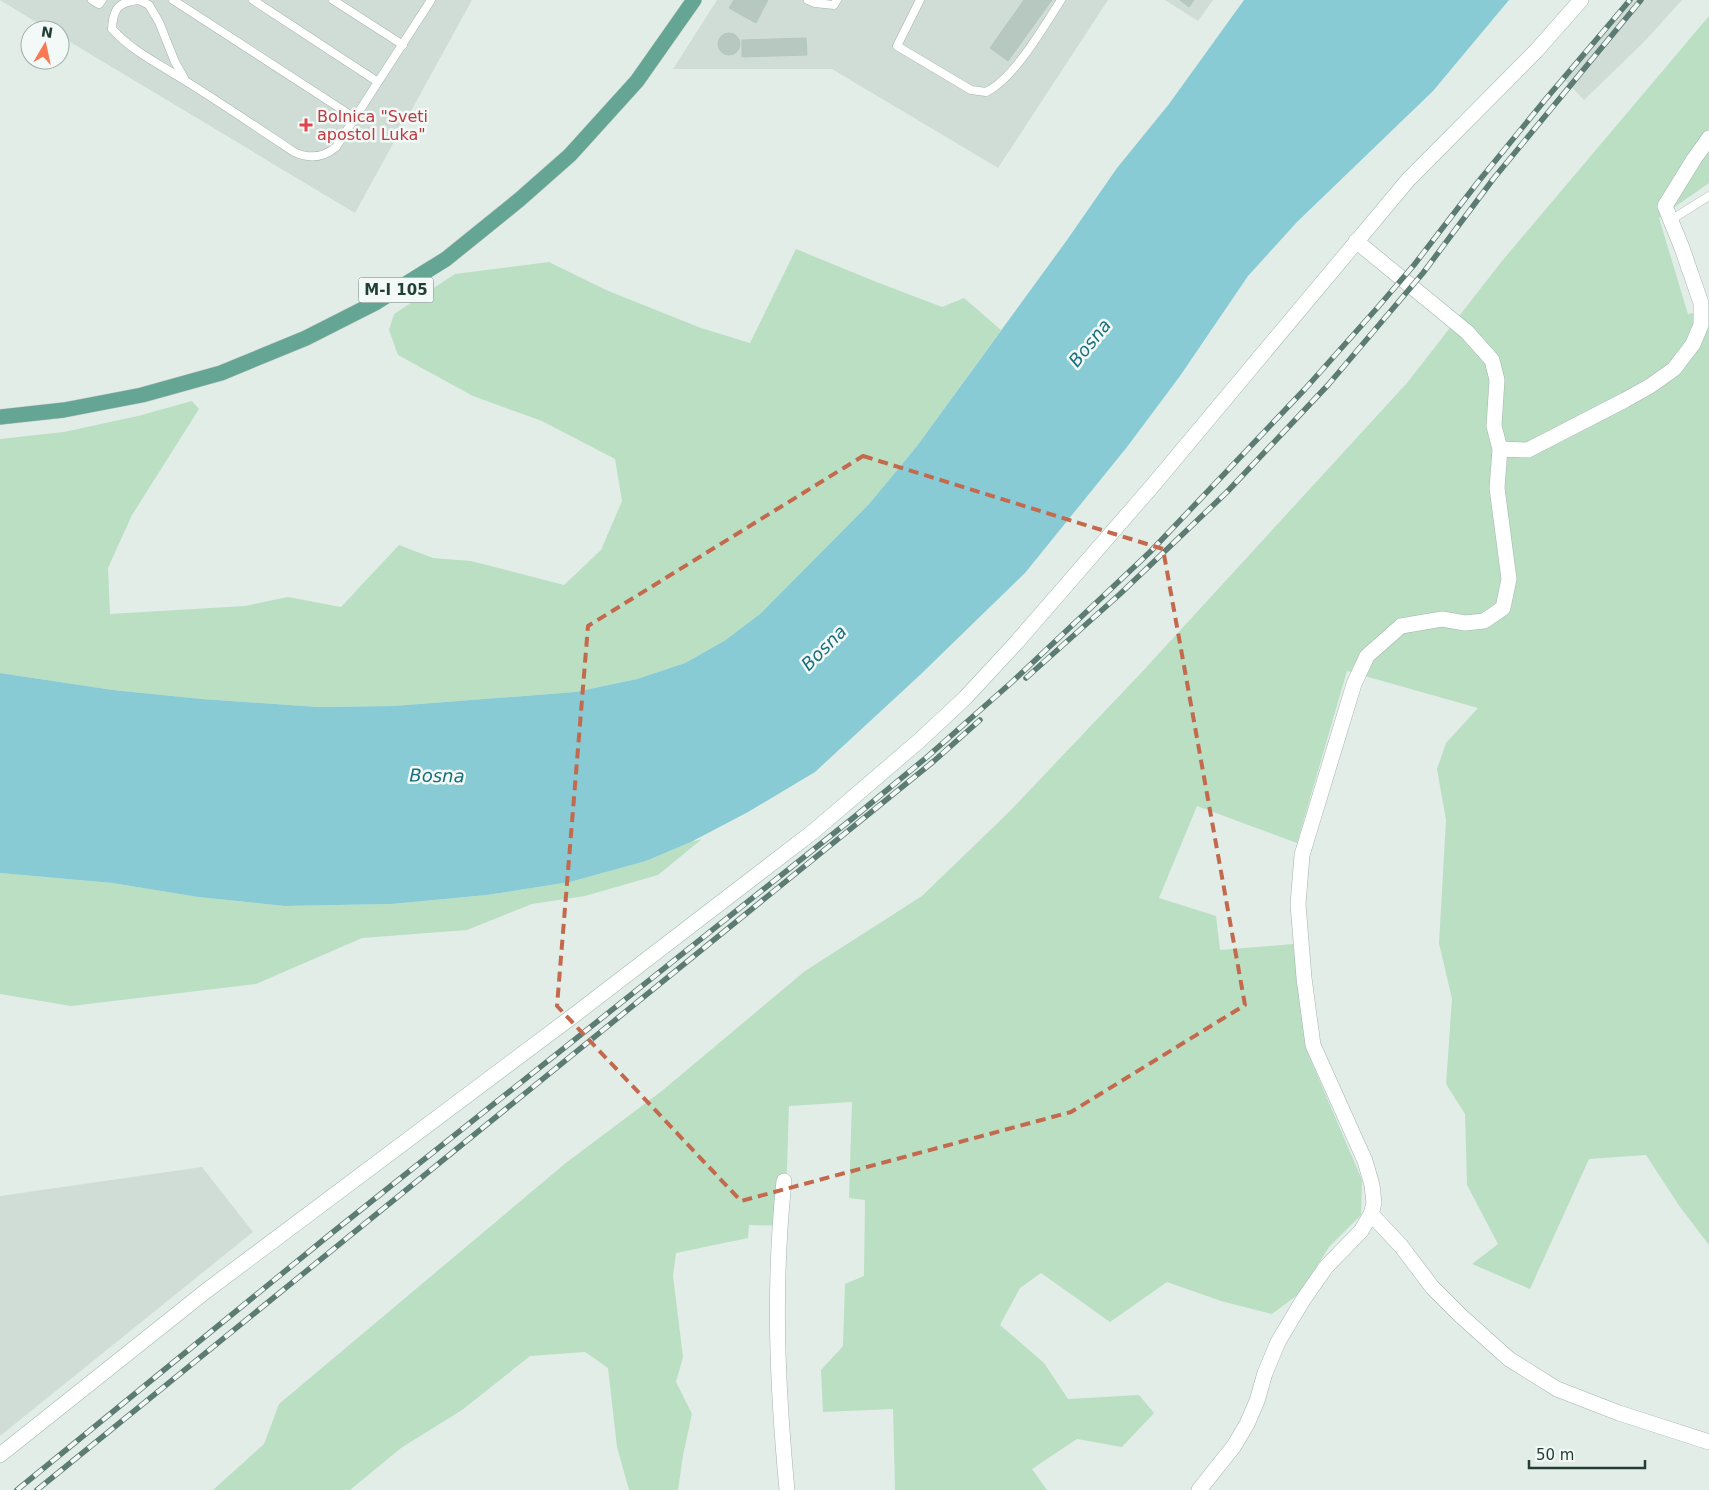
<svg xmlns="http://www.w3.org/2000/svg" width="1709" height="1490" font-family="'DejaVu Sans',sans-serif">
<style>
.built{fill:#d0ddd7}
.green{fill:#badfc3}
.water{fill:#88cbd5}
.building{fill:#b7c8c1;stroke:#b4c7bf}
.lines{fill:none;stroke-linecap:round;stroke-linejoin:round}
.lane-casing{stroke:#a4b5af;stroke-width:9}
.street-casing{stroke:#a4b5af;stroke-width:16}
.secondary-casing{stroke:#a0bab0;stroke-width:16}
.primary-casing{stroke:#c1c9c7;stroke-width:16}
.lane{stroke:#fff;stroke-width:8}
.street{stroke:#fff;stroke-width:15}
.secondary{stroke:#fff;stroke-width:15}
.primary{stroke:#65a593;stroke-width:15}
.rail-casing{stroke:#5c7b72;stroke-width:5.5}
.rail{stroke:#f3f9f6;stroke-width:4;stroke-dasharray:11;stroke-linecap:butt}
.marked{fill:none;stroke:#c36a4e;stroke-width:4;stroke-dasharray:10 6;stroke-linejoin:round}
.health-dot{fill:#e0444e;stroke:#f3f9f6;stroke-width:2}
.labels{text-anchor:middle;stroke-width:5;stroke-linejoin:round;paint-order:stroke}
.shield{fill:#f3f9f6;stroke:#607770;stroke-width:1}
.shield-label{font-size:15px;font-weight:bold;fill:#213f37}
.health-label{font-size:16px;fill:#be3a42;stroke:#f3f9f6;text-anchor:start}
.water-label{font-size:18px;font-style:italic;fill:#18707f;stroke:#f3f9f6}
</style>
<rect width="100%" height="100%" fill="#e2ede8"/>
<path class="built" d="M0,0h472l-117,213 -295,-177v-6h-11z
M717,0h391l-110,168 -166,-99h-159z
M1165,0h48l-15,21z
M1627,0h55l-37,41 -61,59 -23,-24z
M202,1167l51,65 -253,204v-240z"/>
<path class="green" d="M1709,16v167l-50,35 29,96 21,-4v935l-29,-38 -34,-52 -57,4 -59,130 -58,-25 26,-20 -31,-59 -2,-71 -19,-30 6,-85 -13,-56 7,-123 -9,-51 9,-26 32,-35 -131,-37 -50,172 -100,-37 -38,92 57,18 4,34 73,-6 14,107 55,129 -1,35 -32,32 -29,46 -28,21 -51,-13 -54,-19 -57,40 -69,-49 -21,15 -20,37 44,38 24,36 71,-4 15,18 -32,34 -45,-8 -45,30 15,21h-152l-2,-81 -70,3 -2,-42 22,-24 2,-62 19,-8 1,-76 -16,-2 3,-96 -63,4 -4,120 -36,-1 -1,13 -72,15 -3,23 10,81 -7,25 16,32 -9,41 -5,35h-49l-12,-43 -9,-79 -23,-16 -55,4 -68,54 -61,38 -51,42h-137l51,-46 15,-40 288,-242 96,-72 142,-119 117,-75 87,-84 132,-139 266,-290 95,-122z
M796,249l78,32 68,26 22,-9 37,32 -84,116 -48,58 -109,110 -36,27 -39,22 -48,16 -62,13 -182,14 -75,1 -116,-8 -89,-9 -113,-17v-234l64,-7 74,-16 54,-15 7,8 -67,106 -24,53 2,46 135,-8 43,-9 53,10 58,-62 34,13 38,3 93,24 37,-35 21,-49 -7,-42 -73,-38 -69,-25 -75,-41 -9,-25 5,-16 61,-40 94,-12 57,28 95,38 49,15z
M702,839l-44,36 -73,21 -53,8 -65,26 -105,8 -106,46 -185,22 -71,-12v-121l112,10 86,14 86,9 108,-2 95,-9 83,-13 76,-21 45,-19z"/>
<path class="water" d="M1244,0h265l-76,91 -136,131 -49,54 -68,100 -53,71 -102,126 -105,102 -105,97 -67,40 -57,30 -45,19 -76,21 -83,13 -95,9 -108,2 -86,-9 -86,-14 -112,-10v-200l113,17 89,9 116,8 75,-1 182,-14 62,-13 48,-16 39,-22 36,-27 109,-110 48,-58 150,-206 50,-72 52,-64z"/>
<path class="building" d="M734,0h34l-12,23 -27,-15z
M1024,0h28l-44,61 -18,-13z
M1180,0h14l-5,7z
M718 44a11 11 0 1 1 22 0a11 11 0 1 1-22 0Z
M806,38l1,17 -65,2v-17z"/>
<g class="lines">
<g class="lane-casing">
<path id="lane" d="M92,0l7,4 3,-4
M138,0c-20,2 -25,9 -26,29 20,22 47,35 72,51 37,23 74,48 110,72 15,7 29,6 42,-5l95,-147
M139,0l10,5 10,17 16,40 9,16
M173,0l182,118
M253,0l125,82
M333,0l70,45
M808,0l7,3 19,2 3,-5
M920,0l-23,46 74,44 15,2c28,-13 58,-66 75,-92
M1671,220l38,-24"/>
</g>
<g class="street-casing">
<path id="street" d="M1356,241l111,91 25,28 5,20 -3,46 6,23
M784,1181c-11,105 -7,203 3,309
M1371,1214l30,32 31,41 29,29 48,43 48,30 62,24 90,29
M1199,1490l35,-44 13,-22 10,-23 8,-28 13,-31 25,-42 23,-33 35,-36 10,-17 3,-11 -2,-18 -7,-24 -52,-116 -9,-67 -6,-74 4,-49 52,-171 13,-28 34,-30 41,-7 23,4 19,-2 19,-13 6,-29 -12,-91 3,-39 28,1 97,-50 25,-14 24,-17 19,-25 8,-19v-22l-19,-55 -17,-42 29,-47 15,-21"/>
</g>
<g class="secondary-casing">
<path id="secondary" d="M0,1455l206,-164 367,-275 241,-185 106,-91 45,-42 51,-55 138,-159 254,-304 128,-129 45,-51"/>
</g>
<g class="primary-casing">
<path id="primary" d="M0,417l64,-7 78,-15 79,-22 85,-35 69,-35 71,-44 73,-59 51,-45 67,-74 57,-81"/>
</g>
<use href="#lane" class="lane"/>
<use href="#street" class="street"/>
<use href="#secondary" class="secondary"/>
<use href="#primary" class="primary"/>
<g class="rail-casing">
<path id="rail" d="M1026,678l94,-84 107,-102 101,-107 95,-112 71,-95 147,-178
M17,1490l316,-258 520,-414 74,-61 85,-75 138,-130 155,-163 73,-82 36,-42 64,-83 67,-82 85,-100
M37,1490l897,-729 46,-41"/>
</g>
<use href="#rail" class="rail"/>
</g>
<path class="marked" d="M863,456l300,93 82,456 -174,107 -330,89 -184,-195 31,-380z"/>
<path class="health-dot" d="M303.5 117.5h5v5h5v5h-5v5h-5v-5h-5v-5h5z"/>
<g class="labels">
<rect class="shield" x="358.5" y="277.5" width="75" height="25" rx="4"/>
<g class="shield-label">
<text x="396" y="295">M-I 105</text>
</g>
<g class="health-label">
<text x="317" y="122">Bolnica "Sveti<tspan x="317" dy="18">apostol Luka"</tspan></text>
</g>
<g class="water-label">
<text transform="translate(1090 343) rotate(-51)" y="6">Bosna</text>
<text transform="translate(824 648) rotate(-45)" y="6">Bosna</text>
<text transform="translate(437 776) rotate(1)" y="6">Bosna</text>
</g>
</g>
<g transform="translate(45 45) rotate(9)"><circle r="24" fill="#f3f9f6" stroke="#9fafaa"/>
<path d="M0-4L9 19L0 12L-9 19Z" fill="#f97955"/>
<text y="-8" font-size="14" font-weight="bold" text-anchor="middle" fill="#213f37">N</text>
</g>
<path d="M1529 1460v8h116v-8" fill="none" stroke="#213f37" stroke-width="2.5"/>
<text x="1536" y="1460" font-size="15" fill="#213f37" stroke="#f3f9f6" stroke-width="4" paint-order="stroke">50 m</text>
</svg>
